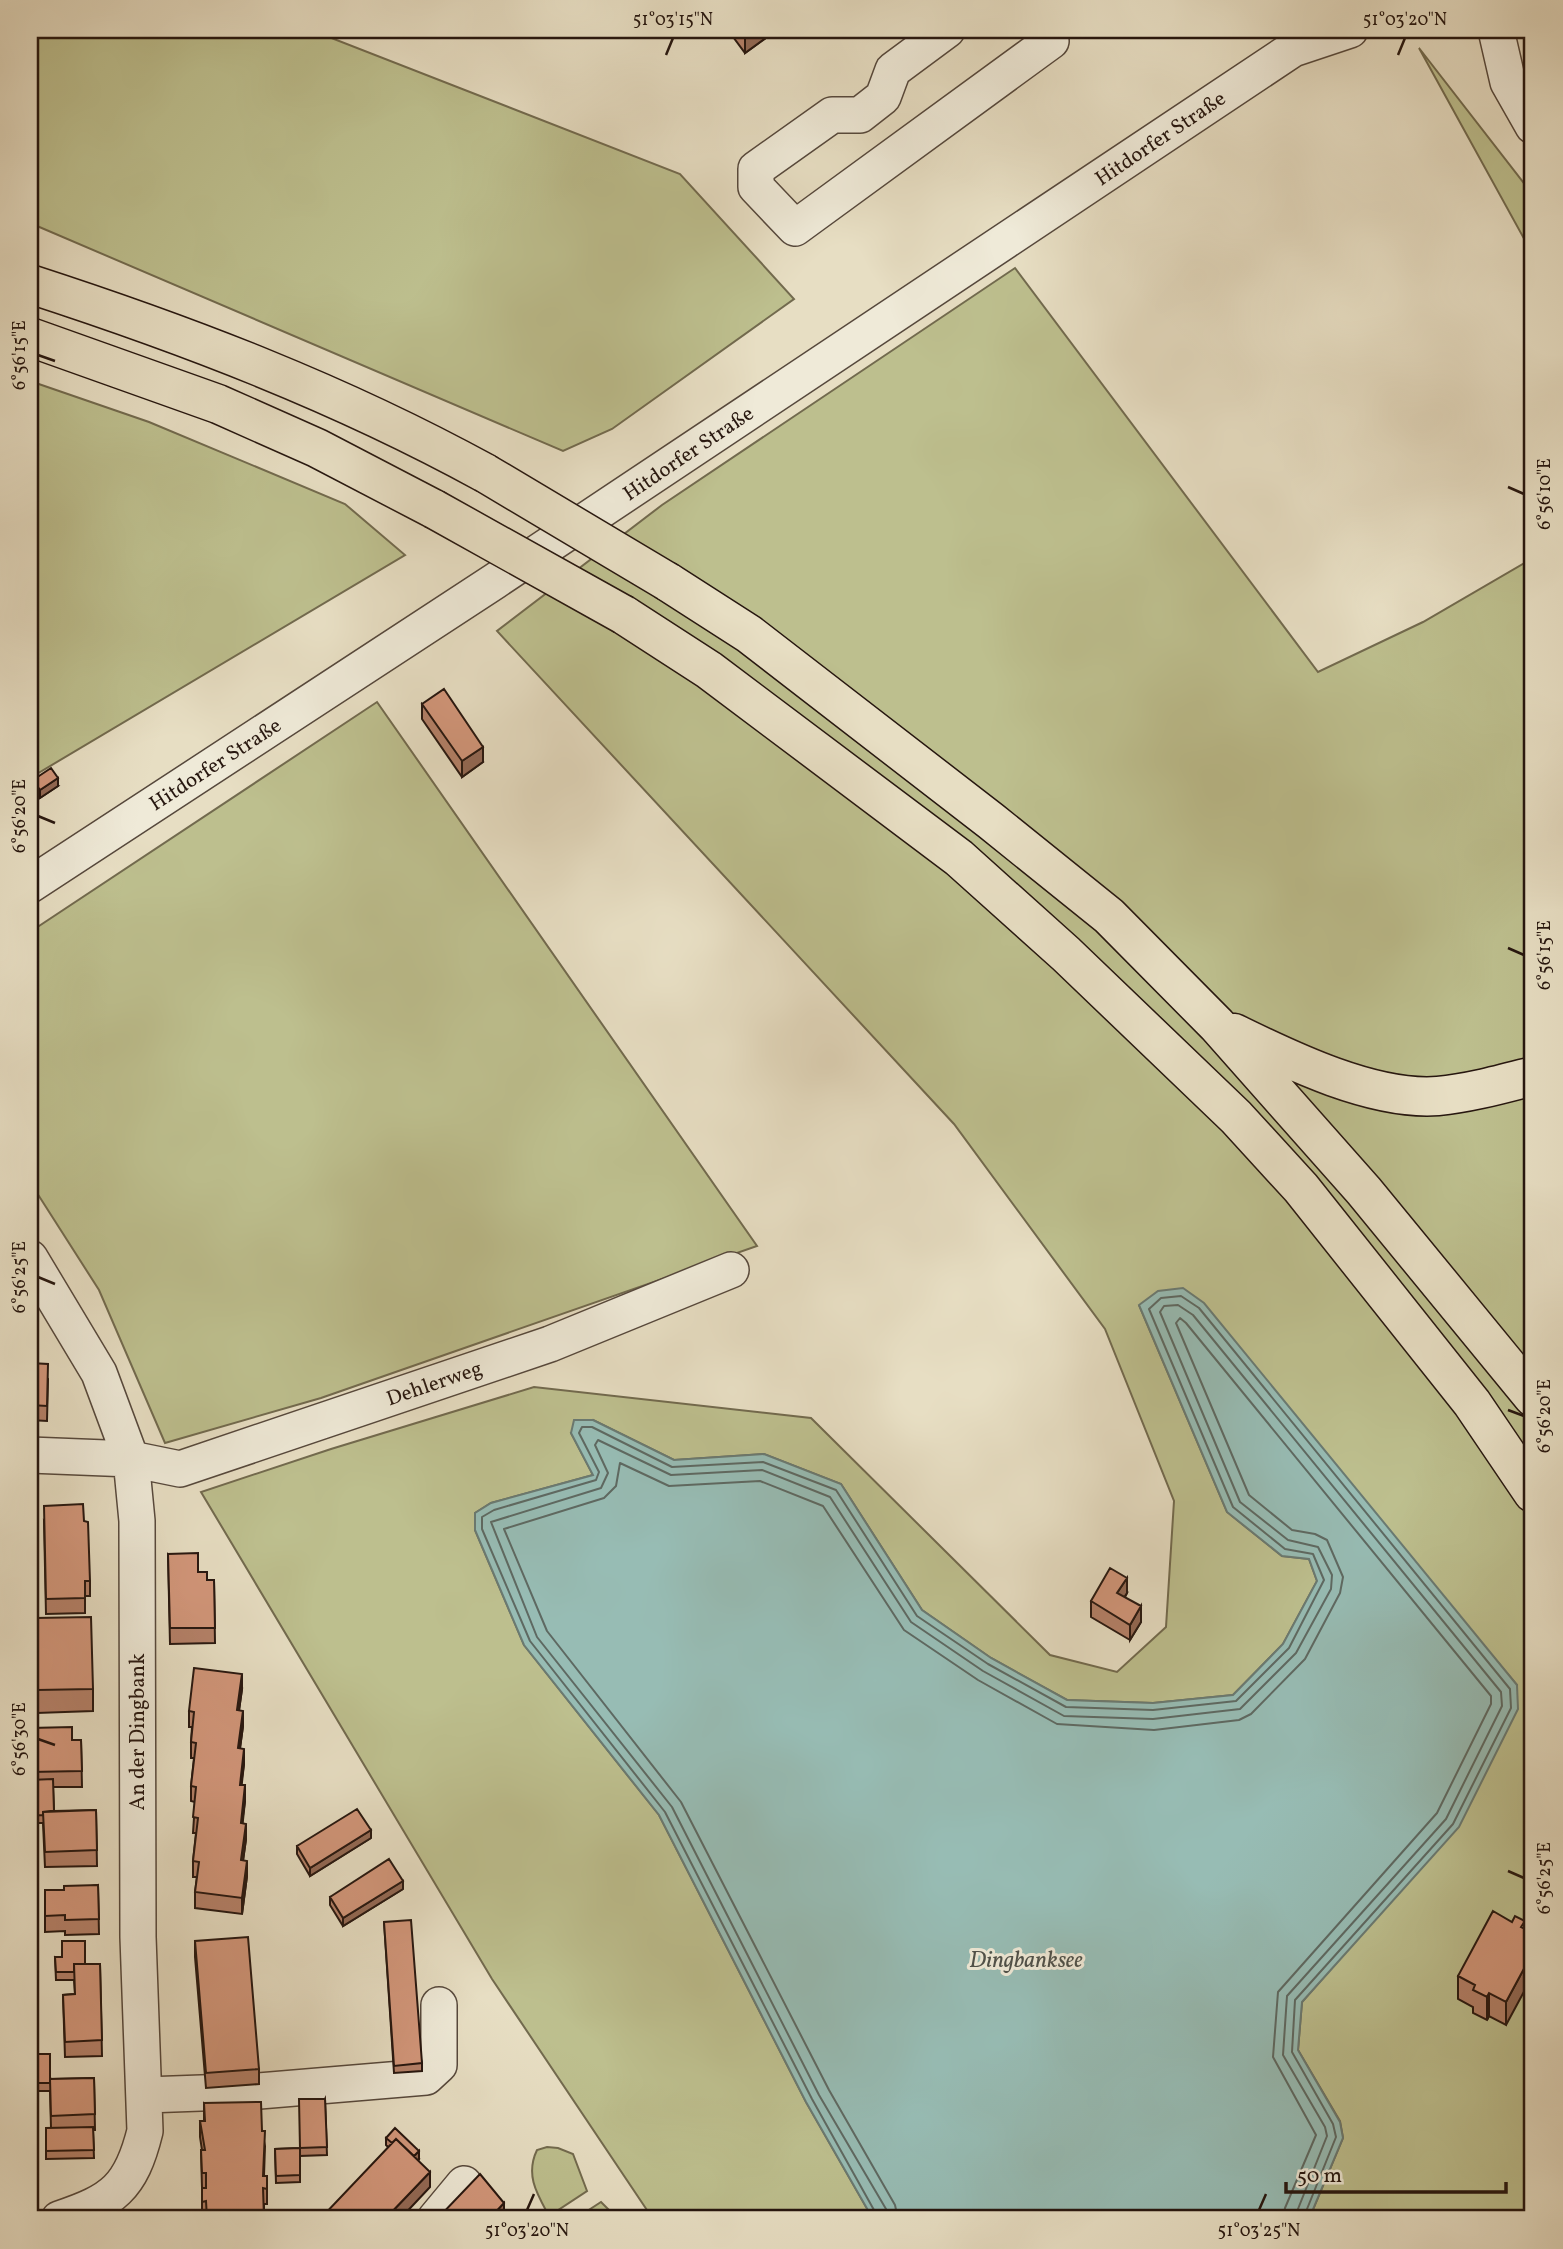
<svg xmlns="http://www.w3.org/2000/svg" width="1563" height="2249" font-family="Vollkorn,serif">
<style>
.green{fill:#bdbf8e;stroke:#726a4e;stroke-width:2}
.water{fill:#97bcb4;stroke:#6a7a72;stroke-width:2}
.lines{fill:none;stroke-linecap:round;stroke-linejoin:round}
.shore{stroke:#5e6962;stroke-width:2}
.minor-casing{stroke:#56483c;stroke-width:38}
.highway-casing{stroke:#26160f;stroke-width:41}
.minor{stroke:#efead8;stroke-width:35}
.highway{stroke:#e7dec3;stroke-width:38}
.highway-bridge-casing{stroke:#26160f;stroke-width:41;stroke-linecap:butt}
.highway-bridge{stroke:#e7dec3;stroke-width:38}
.wall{fill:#b58169;stroke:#26160f;stroke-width:2}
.shaded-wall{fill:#936955;stroke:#26160f;stroke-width:2}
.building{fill:#d2967a;stroke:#26160f;stroke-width:2}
.ticks{fill:none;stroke:#26160f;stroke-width:2.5}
.labels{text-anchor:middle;stroke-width:6;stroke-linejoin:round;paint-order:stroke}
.street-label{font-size:21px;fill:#26160f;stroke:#efead8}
.water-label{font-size:23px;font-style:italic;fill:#4e5049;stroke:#efead8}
.neatline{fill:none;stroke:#26160f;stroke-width:2.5}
.ticks-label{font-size:18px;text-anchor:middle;fill:#26160f}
</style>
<rect width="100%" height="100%" fill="#e7dec3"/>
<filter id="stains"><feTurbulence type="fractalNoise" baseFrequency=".00286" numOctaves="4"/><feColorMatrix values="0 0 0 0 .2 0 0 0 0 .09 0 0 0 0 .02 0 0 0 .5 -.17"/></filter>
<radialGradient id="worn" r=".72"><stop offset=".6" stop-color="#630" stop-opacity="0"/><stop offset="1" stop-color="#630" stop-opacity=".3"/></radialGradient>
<path class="green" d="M30,30h281l369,144 114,125 -182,130 -49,22 -533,-228z
M1419,48l114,147v60z
M1015,268l303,404 105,-50 110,-64v1661h-224l34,-81 -3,-17 -42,-71 4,-48 49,-56 166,-261 -22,-26 -356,-354 88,207 55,44 27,3 8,22 -34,63 -50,51 -80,8 -86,-3 -76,-42 -69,-48 -81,-126 -77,-30 -90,6 -81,-40 -22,13 22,42 -102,28 -16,10v17l49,115 135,170 147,287 67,117h-220l-161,-240 -291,-487 130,-43 203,-62 277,31 239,237 67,17 49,-45 8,-126 -69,-172 -151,-205 -457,-493 165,-126z
M30,381l119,41 196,82 60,51 -375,223z
M377,702l380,544 -436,152 -156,45 -66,-153 -69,-108v-250z
M547,2147l11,1 15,6 14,37 -38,25c-12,-22 -24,-41 -12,-66z
M601,2202l17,17h-43z"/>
<path class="water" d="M1183,1288l21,15 313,382 1,24 -59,118 -157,175 -4,48 42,72 3,16 -34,81h-436l-67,-117 -147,-287 -135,-170 -49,-115v-17l16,-10 102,-28 -22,-42 3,-13h19l81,40 90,-6 77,30 81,126 69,48 76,42 86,3 80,-8 50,-51 34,-63 -8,-22 -27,-3 -55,-44 -88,-207 19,-14z"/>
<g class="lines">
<path class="shore" d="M879,2219l-67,-120 -147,-287 -135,-171 -48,-112v-12l12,-7 102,-30 3,-8 -20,-39 3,-6h10l80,40 91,-5 73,28 81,126 71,48 78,43 87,3 83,-9 53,-53 35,-68 -11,-26 -28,-5 -52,-42 -84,-198 12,-11 20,-2 18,12 311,381 1,19 -58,116 -158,176 -3,52 41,72 3,13 -33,82
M888,2219l-2,-10 -67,-114 -147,-288 -135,-170 -46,-115 110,-34 7,-15 -13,-28 3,-5 73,35 91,-5 68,27 81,125 72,49 81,45 89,3 87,-10 56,-56 35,-64 1,-14 -14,-28 -30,-7 -48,-38 -80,-190 4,-6 14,-1 15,10 308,377 1,14 -56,113 -159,177 -4,59 42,72 2,9 -33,83
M898,2219l-3,-14 -66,-115 -148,-288 -134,-171 -43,-102 100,-31 12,-12 4,-23 49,23 91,-5 63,25 81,124 74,50 79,44 97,6 85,-10 12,-6 54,-55 35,-66 3,-16 -16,-37 -12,-6 -23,-4 -43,-35 -73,-172 4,-5 6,5 305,373v8l-54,109 -159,179 -5,65 43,78 -31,73 -2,11"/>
<g class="minor-casing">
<path id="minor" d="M947,30l-54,40 -10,27 -23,18h-28l-76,54v18l39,41 256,-187 -8,-11
M1496,30l12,52 25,44
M30,885l465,-304 798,-532 57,-19
M30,1258l69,115 32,86 6,62 1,416 7,194c-14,57 -32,70 -86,88
M30,1455l101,4 49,10 370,-125 181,-74
M146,2095l113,-4 167,-14 13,-12v-60
M435,2219l29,-35"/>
</g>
<g class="highway-casing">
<path id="highway" d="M30,284c157,51 309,109 455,189
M30,337l188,67 99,44 117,61
M668,582l81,52 242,187 118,95 108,109 147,166 169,206
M624,615l85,55 250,188 107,96 170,163 65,71 171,215 61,90
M1234,1033c57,28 140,68 204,63 32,-3 64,-12 95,-20"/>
</g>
<use href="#minor" class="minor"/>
<use href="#highway" class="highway"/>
<g class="highway-bridge-casing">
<path id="highway-bridge" d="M485,473l183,109
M434,509l190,106"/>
</g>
<use href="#highway-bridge" class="highway-bridge"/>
</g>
<path class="wall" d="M728,30h49l-32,23z
M422,704l61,58 -21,15 -40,-58z
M33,780l25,6 -18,12 -7,-10z
M30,1363l18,16 -1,42 -17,-1z
M44,1521l46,60v15h-5v17l-39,1z
M168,1554l30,18 9,8h7l1,63 -45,1z
M1127,1593l-2,4 16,25 -11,18 -39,-23v-16z
M35,1618l58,71v22l-56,2z
M242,1689l-3,21 4,16 -3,22 4,16 -3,21 4,16 -3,22 4,16 -3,21 4,16 -5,38 -47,-6v-16l2,-15h-4v-16l3,-28h-3l2,-31 -4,-1v-15l3,-28h-3v-16l1,-15h-3v-16z
M30,1728l42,12h9l1,47h-29l1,24 42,-1 1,56 -52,1 -2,-44h-13z
M371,1838l-61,38 -13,-22v-8z
M98,1885l1,49 -34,1v-4l-20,1v-42h19z
M403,1889l-60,37 -13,-21v-8z
M384,1922l38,141v8l-28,2z
M1512,1922l-6,103 -17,-9 -2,4 -14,-7v-6l-15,-8v-23z
M195,1941l64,128v15l-53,4 -11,-131z
M55,1957l30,7h15l2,92 -37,1 -2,-62 12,-1 -1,-14h-18z
M30,2054l21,25 43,-1 1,52h-2l1,28 -48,1v-31h5l-1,-37h-20z
M325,2099l2,56 -27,1v26l-24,1 -1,-34 25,-1z
M204,2103l58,28 3,15 -1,30h3v28h-3v15h-58v-2h-4v-29h4h-4l-1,-38h1l-2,-13v-16h4z
M386,2138l33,21 -1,1 12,27 -44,-42z"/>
<path class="shaded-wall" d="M745,30h32l-32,23z
M483,747v15l-21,15v-16z
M58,778v8l-18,12v-8z
M1127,1578v15l-10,15v-15z
M1141,1606v16l-11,18v-15z
M242,1674v15l-5,36v-15z
M243,1711v15l-5,37v-15z
M244,1749v15l-4,36v-15z
M245,1785v16l-4,38v-16z
M246,1824v15l-5,37v-16z
M371,1830v8l-61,38v-8z
M247,1861v15l-5,38v-16z
M403,1881v8l-60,37v-8z
M1533,1952v23l-27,50v-23z
M1489,1993v23l-2,4v-23z
M419,2151v8l-9,9v-8z
M430,2172v15l-30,32h-15z
M504,2203v16h-15z"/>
<path class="building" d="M444,689l39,58 -21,14 -40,-57z
M51,768l7,10 -18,12 -7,-10z
M30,1363l18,1 -1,42 -17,-1z
M83,1504l1,17 4,1 2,59h-5v17l-39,1 -2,-93z
M198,1553v19h9v8h7l1,48h-45l-2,-74z
M1110,1568l17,10 -10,15 24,13 -11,19 -39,-24z
M91,1617l2,72 -56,1 -2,-72z
M194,1668l48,6 -5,36 6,1 -5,37 6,1 -4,36h5l-4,38 5,1 -5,36 6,1 -5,37 -47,-6 4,-30 -6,-1 5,-43 -5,-1 3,-30 -5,-1 5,-43 -5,-1 3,-30 -5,-1z
M72,1727v13h9l1,31 -52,1v-44z
M53,1779l1,32 -11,1v3l-13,1v-36z
M357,1809l14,21 -61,38 -13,-22z
M96,1810l1,40 -52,2 -2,-40z
M389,1859l14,22 -60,37 -13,-21z
M98,1885l1,34 -34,1v-5l-20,1v-26h19v-4z
M1493,1911l19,11 3,-6 10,5 -4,6 12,6v19l-27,50 -17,-9 -2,4 -14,-7 2,-5 -17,-9z
M411,1920l11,143 -28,3 -10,-144z
M248,1937l11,132 -53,4 -11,-132z
M62,1941h23v23h-11v8h-18l-1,-15h7z
M74,1964h26l2,76 -37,2 -2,-47 12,-1z
M30,2054h20v29h-20z
M94,2078l1,36 -44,2 -1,-37z
M299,2099h26l2,48 -27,1z
M261,2102l1,29h3l-2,45h4v13l-4,-1 1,30 -57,1 -1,-18 -4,1v-14h4v-15h-4l-1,-23h4l-5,-29h5l-1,-18z
M93,2127l1,23 -48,1v-23z
M395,2128l24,23 -5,5 -18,-17 -4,4 -6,-5z
M396,2139l34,33 -45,47h-65z
M300,2148v27l-24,1 -1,-27z
M480,2174l24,29 -13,14 -4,-4 -6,6h-44z
M487,2213l7,6h-13z"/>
<path class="ticks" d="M666,55l7,-17M1398,55l7,-17M38,355l17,6M1508,487l16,7M38,816l17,7M1508,948l16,7M38,1277l17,7M1508,1410l16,6M38,1739l17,6M1508,1871l16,7M527,2210l7,-16M1259,2210l7,-16"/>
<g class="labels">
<g class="street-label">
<text transform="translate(1160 138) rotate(-34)" y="7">Hitdorfer Straße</text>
<text transform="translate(688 453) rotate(-34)" y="7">Hitdorfer Straße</text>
<text transform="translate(215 764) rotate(-33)" y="7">Hitdorfer Straße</text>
<text transform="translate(434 1383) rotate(-19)" y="7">Dehlerweg</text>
<text transform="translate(137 1732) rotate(-90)" y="7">An der Dingbank</text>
</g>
<g class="water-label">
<text x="1026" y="1967">Dingbanksee</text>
</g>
</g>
<rect width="1563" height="2249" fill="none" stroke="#e7dec3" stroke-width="77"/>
<path d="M1286 2182v10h220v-10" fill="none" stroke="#26160f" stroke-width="3.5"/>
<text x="1297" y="2182" font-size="21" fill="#26160f" stroke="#efead8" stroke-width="5" paint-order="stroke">50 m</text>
<rect x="38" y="38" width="1486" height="2172" class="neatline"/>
<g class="ticks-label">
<text x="673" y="25">51°03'15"N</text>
<text x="1405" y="25">51°03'20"N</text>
<text transform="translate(19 355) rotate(-90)" y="6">6°56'15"E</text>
<text transform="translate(1544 494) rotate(-90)" y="6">6°56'10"E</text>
<text transform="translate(19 816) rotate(-90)" y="6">6°56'20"E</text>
<text transform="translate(1544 955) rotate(-90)" y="6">6°56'15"E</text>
<text transform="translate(19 1277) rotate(-90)" y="6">6°56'25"E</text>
<text transform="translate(1544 1416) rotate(-90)" y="6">6°56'20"E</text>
<text transform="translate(19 1739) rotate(-90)" y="6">6°56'30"E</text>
<text transform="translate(1544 1878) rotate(-90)" y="6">6°56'25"E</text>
<text x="527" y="2236">51°03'20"N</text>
<text x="1259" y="2236">51°03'25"N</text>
</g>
<rect width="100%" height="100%" filter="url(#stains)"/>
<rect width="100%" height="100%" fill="url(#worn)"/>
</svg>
